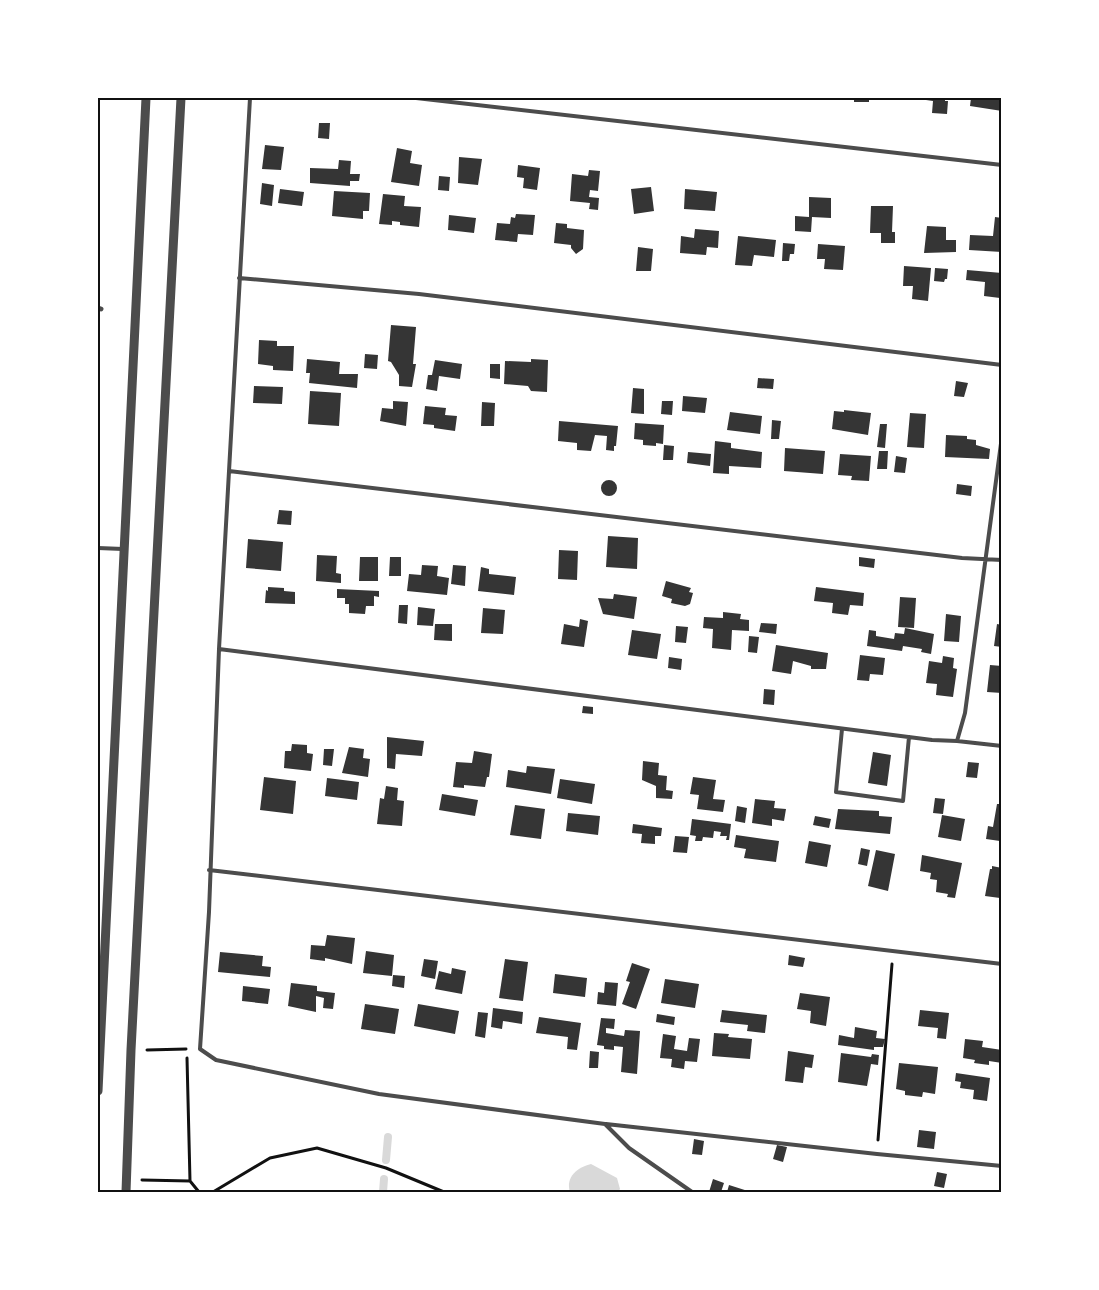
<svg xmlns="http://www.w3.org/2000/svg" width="1099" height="1290" font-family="'PT Sans Narrow',sans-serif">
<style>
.water{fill:#d9d9d9}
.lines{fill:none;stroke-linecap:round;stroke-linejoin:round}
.stream{stroke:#d9d9d9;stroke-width:8}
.building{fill:#353535}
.path{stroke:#111;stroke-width:3}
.service{stroke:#4c4c4c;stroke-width:4}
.minor{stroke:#4c4c4c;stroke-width:5}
.tertiary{stroke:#4c4c4c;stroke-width:9}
.neatline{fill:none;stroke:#111;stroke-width:2}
</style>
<rect width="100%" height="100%" fill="#fff"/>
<path class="water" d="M591,1164l26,14 3,11 -2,3h-48c-5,-15 8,-25 21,-28z"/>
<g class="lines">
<path class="stream" d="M386,1160l2,-23
M383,1192l1,-13"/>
</g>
<path class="building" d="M854,98h15v4h-15z
M912,98h33v3h3l-1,13 -15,-1 1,-12z
M971,98h31v13l-32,-5z
M319,123h11l-1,16 -11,-1z
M265,145l19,2 -3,23 -19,-1z
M397,148l15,3 -2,12 12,2 -3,21 -28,-4z
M459,157l23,2 -4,26 -20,-2z
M339,160l12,1 -1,13h10l-1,7h-9v5l-40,-3v-15l28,1z
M518,165l22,3 -3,22 -14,-2 1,-10 -7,-1z
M589,170l11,1 -2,20 -8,-1 -1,7 10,1 -1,12 -9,-1 1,-6 -20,-2 2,-27 16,2z
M439,176l11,1 -1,14 -11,-1z
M262,183l12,2 -2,21 -12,-2z
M651,187l3,24 -20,3 -3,-25z
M280,189l24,3 -2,14 -24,-3z
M685,189l32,3 -2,19 -31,-2z
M334,191l36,2 -1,18h-6v8l-31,-3z
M383,194l22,2 -1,10 17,1 -2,20 -19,-2v-3l-8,-1v4l-13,-1z
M809,197l22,1v20l-19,-1 -1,15 -16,-1v-15l14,1z
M871,206h22l-1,26h3v11h-14v-10h-11z
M516,214l19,1 -2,20 -15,-1 -1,8 -22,-2 2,-17 13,1 1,-7 4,1z
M449,215l27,3 -2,15 -26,-3z
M995,217l7,1v34l-33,-2 1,-15 23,1z
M556,223l11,1v4l17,2 -1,19 -7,5 -5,-6v-3l-17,-2z
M927,226l19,1v13h10v12l-32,1z
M695,229l24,2 -1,17 -11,-1 -1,8 -26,-2 1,-17 13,2z
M738,236l38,4 -2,17 -20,-2 -2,11 -17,-1z
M783,243l12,1 -1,10h-4l-1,7h-7z
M818,244l27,2 -2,24 -19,-1 1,-10h-8z
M638,247l15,2 -2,22h-15z
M904,266l27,2 -3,33 -16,-2 1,-13h-10z
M935,268l13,1 -1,10h-2l-1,3 -10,-1z
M967,270l35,3 -2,25 -16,-2 1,-14 -19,-2z
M391,325l25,2 -3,37h3l-4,23 -13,-1v-11l-8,-13 -3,-1z
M259,340l18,1v5h17l-1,25 -20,-1v-4l-15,-2z
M365,354l13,1 -1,14 -13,-1z
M307,359l33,3 -1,12h19l-1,14 -48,-5 1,-10h-4z
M531,359l17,1 -1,32 -16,-1 -3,-5 -24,-2 1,-23 26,1z
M435,360l27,4 -2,15 -21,-3 -2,15 -11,-2 2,-14h4z
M490,364h10v15l-10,-1z
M758,378l16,1 -1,10 -16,-1z
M956,381l12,2 -4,14 -10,-1z
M254,386l29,1 -1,17 -29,-1z
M633,388l11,1v25l-13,-1z
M310,391l31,2 -2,33 -31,-2z
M683,396l24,2 -2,15 -23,-2z
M393,401l15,1 -2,24 -26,-5 2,-13 11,1z
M662,401h11l-1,14 -11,-1z
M482,402l13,1 -1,23h-13z
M425,406l21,2 -1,7 12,1 -2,15 -21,-3v-3l-11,-1z
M844,410l27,3 -3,22 -36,-6 2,-18 10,1z
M730,412l32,4 -2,18 -33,-4z
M910,413l16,1 -2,34 -17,-1z
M772,420l9,1 -2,18h-8z
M559,421l59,5 -2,20h-2v5l-8,-1 1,-14 -12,-1 -4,16 -14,-1v-7l-19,-2z
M635,423l29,2 -1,19 -7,-1v3l-13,-1v-5l-9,-1z
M880,424h7l-2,24 -8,-1z
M946,435l21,1v3l9,1v5l14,4 -1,10 -44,-2z
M715,441l16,2v5l31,4 -1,16 -32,-2v8l-16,-1z
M664,445l10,1 -1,14h-10z
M785,448l40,3 -2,23 -39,-3z
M879,451h9l-1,18h-10z
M688,452l23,2 -1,12 -23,-3z
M840,454l31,2 -2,25 -18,-1 1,-4 -14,-1z
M896,456l11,2 -2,15 -11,-1z
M601 488a8 8 0 1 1 16 0a8 8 0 1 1-16 0Z
M957,484l15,2 -1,10 -15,-2z
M279,510l13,1 -1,14 -14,-1z
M608,536l30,2 -1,31 -31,-2z
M248,539l35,3 -2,29 -35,-3z
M559,550l19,1 -1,29 -19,-1z
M317,555l20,1 -1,17 5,1v9l-25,-2z
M360,557h18v24h-19z
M390,557h11v19h-12z
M859,557l16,2 -1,9 -15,-2z
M422,565l16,1 -1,10 12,2 -2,17 -40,-4 2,-17 12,1z
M453,565l13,1 -1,20 -14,-2z
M481,567l8,2v5l27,3 -2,18 -36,-4z
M666,581l25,7 -2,4 4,1 -3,11 -5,2 -14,-3 1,-4 -10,-3z
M268,587l16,1v3l11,1v12l-30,-1 1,-13 2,1z
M816,587l48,6 -1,13 -13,-1 -2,10 -16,-2 1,-10 -19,-2z
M337,589l42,2v6l-5,-1v10h-8l-1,8 -16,-1v-9h-4v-6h-8z
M614,594l23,3 -3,22 -31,-5 -5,-16 15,1z
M900,597l16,1 -2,30 -16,-1z
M399,605h9l-1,19 -9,-1z
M418,607l17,2 -2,17 -16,-1z
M483,608l22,2 -2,24 -22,-1z
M723,612l18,2 -1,5 9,1v11l-17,-1 -1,20 -19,-2 1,-19 -10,-1 1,-11 19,1z
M946,614l15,2 -2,26 -15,-1z
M580,619l8,2 -4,26 -23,-3 3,-20 15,3z
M761,623l16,1 -1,10 -17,-2z
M435,624h17v17l-18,-1z
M997,624l5,1v22l-8,-1z
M676,626l12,1 -2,16 -11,-1z
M905,628l29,6 -3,20 -10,-2 1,-3 -19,-3 -1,5 -35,-5 2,-16 7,1v5l18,3 1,-6 9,1z
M632,630l29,4 -4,25 -29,-4z
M749,636l10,1 -2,16 -9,-1z
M776,645l52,8 -2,16h-15v-3l-18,-5 -2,13 -19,-3z
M860,655l25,3 -2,17 -13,-1 -1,7 -12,-1z
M943,656l11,2 -1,10 4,1 -4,28 -17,-2 1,-11 -11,-1 3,-22 13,2z
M669,657l13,2 -1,11 -13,-2z
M990,665l12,1v27l-15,-1z
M764,689l11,1 -1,15 -11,-1z
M583,706l10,1v7l-11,-1z
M387,737l37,4 -2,15 -26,-2 -1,15 -8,-1z
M292,744l15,1v8l6,1 -2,17 -27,-3 1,-17h6z
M349,747l15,2 -1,9 7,1 -2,18 -26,-4z
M324,749h10l-2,17 -9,-1z
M474,751l18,3 -3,23h-2l-2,10 -21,-2v3l-11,-1 3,-25 16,1z
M873,752l18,3 -4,31 -19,-3z
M643,761l16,2 -1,12 9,1 -1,14 7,1 -1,8 -16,-1v-12l-14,-6z
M968,762l11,1 -2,15 -11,-1z
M527,766l28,3 -4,25 -45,-7 2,-17 18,3z
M264,777l32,4 -3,33 -33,-4z
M693,777l23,3 -3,19 12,1 -2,12 -26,-3 2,-14 -9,-1z
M327,778l32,4 -2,18 -32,-4z
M560,779l35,5 -3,20 -35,-6z
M386,786l12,2 -1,12 7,1 -2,25 -25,-2 3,-26 4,1z
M442,794l36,6 -3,16 -36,-6z
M935,798l10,1 -2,15 -10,-1z
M755,799l20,2 -1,7 12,1 -2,12 -12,-2v7l-20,-3z
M997,804h5v45l-3,-1 1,-7 -14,-2 2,-13 5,1z
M515,805l30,4 -4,30 -31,-4z
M737,806l10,2 -2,15 -10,-2z
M838,809l41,2v5l13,1 -2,17 -55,-5z
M568,813l32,3 -2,19 -32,-4z
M942,815l23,4 -4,22 -23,-4z
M815,816l16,3 -2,9 -16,-3z
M692,819l39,5 -2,16h-3l1,-4h-7l1,-4 -7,-1 -1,7 -10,-1 -1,4h-7l1,-5 -6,-1z
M633,824l29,4 -1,8h-6v8l-14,-1 1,-9 -10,-1z
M736,835l43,6 -3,21 -32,-4 2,-9 -12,-2z
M675,836l14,1 -2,16 -14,-1z
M809,841l22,4 -4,22 -22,-4z
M861,848l9,2 -3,16 -9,-2z
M876,850l19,4 -7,37 -20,-5z
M922,855l40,8 -7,35 -8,-1 1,-3 -12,-2 1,-12 -7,-1 1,-6 -11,-2z
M992,866l10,2 -2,30 -15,-2 5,-27h2z
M327,935l28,3 -3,26 -27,-6v3l-15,-2 1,-14 14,1z
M366,951l28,4 -2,21 -29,-3z
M220,952l43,4 -1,10 9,1 -1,10 -52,-5z
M789,955l16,3 -2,9 -15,-2z
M424,959l14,2 -3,18 -14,-3z
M505,959l23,3 -5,39 -24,-3z
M632,963l18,6 -14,40 -14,-5 8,-22 -4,-1z
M452,968l14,3 -4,23 -27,-5 4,-18 12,3z
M555,974l32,4 -2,19 -32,-4z
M393,975l12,1 -1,12 -12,-2z
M665,979l34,5 -4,24 -34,-5z
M605,982l13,1 -2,23 -19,-2 1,-12 6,1z
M291,983l26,3v5l18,2 -2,16 -10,-1 1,-10 -8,-2v16l-28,-6z
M243,986l27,3 -2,15 -26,-3z
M800,993l30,4 -4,29 -16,-3 1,-12 -14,-2z
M365,1004l34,5 -4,25 -34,-5z
M418,1004l41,7 -4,23 -41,-8z
M493,1008l30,4 -1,12 -19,-3 -1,8 -11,-2z
M722,1010l45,5 -2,18 -18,-2 1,-6 -28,-3z
M920,1010l29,3 -3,26 -9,-1 1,-10 -20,-2z
M478,1012l10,1 -3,25 -10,-2z
M657,1014l18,3 -1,8 -18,-3z
M539,1017l42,6 -4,27 -10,-1 1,-12 -32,-4z
M601,1018l14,1 -1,10 -8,-1v5l18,3 1,-6 15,1 -3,43 -16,-2 2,-25 -9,-1v4l-10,-1v-3l-7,-1z
M855,1027l22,4 -1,7 9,1 -2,8h-9v3l-36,-5 1,-10 15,3z
M714,1033l15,1 -1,3 24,2 -2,20 -38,-3z
M663,1034l13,2 -2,13 13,2 2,-13 11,1 -3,23 -12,-1 -1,8 -13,-2 1,-8 -12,-1z
M965,1039l18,2 -1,6 20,3v13l-13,-2v4l-15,-2 1,-3 -12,-2z
M590,1051l9,1 -1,16h-9z
M788,1051l26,4 -2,13 -7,-1 -2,16 -18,-2z
M841,1053l30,4 1,-3 7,1 -1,10 -7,-1 -4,22 -29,-4z
M899,1063l39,4 -3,27 -12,-2 -1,5 -17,-2v-4l-9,-2z
M956,1073l34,5 -3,23 -14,-2 1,-9 -14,-2 1,-6 -6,-1z
M919,1130l17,2 -2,17 -17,-2z
M694,1139l10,2 -2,14 -10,-1z
M777,1145l10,2 -4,15 -10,-3z
M937,1172l10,2 -3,14 -10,-2z
M713,1179l11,4 -3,9h-12z
M729,1185l22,7h-24z"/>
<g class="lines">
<path class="path" d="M147,1050l39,-1
M187,1058l3,123
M878,1140l14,-176
M142,1180l48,1 9,11
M213,1192l57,-34 47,-10 69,20 58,24"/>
<path class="service" d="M250,98l-31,551 -10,263 -9,137 16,11 163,34 226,30 24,24 63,44
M416,98l586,67
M239,278l180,16 583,71
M1002,436l-37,277 -8,28 45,5
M229,471l733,87 40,2
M98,548l25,1
M219,649l713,91 25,1
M842,729l-6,63 67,9 6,-64
M209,870l793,94
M606,1124l271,30 125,12"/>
<path class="minor" d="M98,308l3,1"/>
<path class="tertiary" d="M98,1091l48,-993
M126,1192l5,-142 50,-952"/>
</g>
<rect width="1099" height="1290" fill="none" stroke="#ffffff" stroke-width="198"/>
<rect x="99" y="99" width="901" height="1092" class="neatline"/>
</svg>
